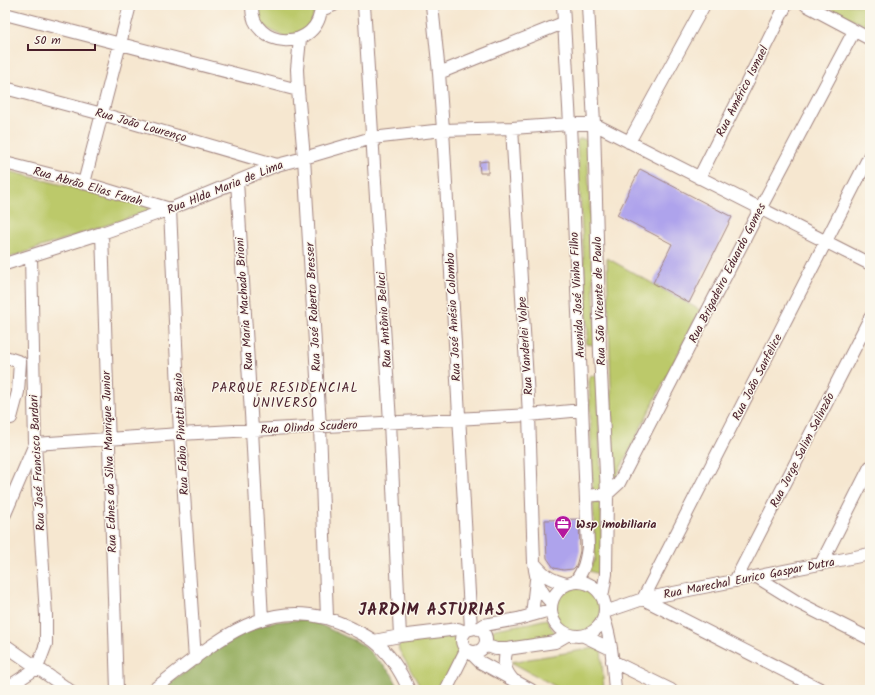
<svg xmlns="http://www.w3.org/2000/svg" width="875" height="695" font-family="Kalam,sans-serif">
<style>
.green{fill:#bcc96b;stroke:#83744b}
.forest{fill:#95ad5f;stroke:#706645}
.building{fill:#aea3ec}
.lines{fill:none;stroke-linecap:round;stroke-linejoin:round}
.minor-casing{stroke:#a0837e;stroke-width:14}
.minor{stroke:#fff;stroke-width:12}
.labels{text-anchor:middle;stroke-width:3;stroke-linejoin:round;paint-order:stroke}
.street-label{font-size:12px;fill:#4a1f2b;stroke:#fbf7ec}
.poi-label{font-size:12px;font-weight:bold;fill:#4a1f2b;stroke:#fbf7ec;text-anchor:start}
.neighbourhood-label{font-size:13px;letter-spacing:1px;fill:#4a1f2b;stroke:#fbf7ec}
.district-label{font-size:16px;font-weight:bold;letter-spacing:1px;fill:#4a1f2b;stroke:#fbf7ec}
</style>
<rect width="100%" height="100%" fill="#fbf7ec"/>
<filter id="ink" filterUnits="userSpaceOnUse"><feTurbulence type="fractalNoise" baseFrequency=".025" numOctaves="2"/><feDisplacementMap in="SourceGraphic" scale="8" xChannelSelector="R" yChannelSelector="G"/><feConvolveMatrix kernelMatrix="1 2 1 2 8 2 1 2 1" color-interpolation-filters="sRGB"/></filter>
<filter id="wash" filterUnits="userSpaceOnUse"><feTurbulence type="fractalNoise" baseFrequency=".012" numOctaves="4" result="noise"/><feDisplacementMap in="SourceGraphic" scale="16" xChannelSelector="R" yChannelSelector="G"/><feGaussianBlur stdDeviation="0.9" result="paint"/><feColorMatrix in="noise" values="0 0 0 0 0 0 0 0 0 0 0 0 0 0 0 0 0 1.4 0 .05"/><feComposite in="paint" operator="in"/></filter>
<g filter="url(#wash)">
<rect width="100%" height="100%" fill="#f6e7d0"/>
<path class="green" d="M255,5h61c-6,25 -7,24 -31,32l-23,-11z
M824,5h46v23z
M579,139h5l3,2 9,201 -1,3 -9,-1 2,-9 -11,-193z
M5,170l150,39 -150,50z
M607,258l93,52 -86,171z
M595,375l3,2 5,198 -14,-4 6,-12 -6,-181 1,-2z
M555 610a23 23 0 1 1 46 0a23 23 0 1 1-46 0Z
M547,619l5,10 6,7 -60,11 -9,-5c-1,-7 0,-9 6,-13l35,-6z
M460,635l3,4 -20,51h-21l-23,-40 -1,-6 5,-4z
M601,647l3,43h-42l-51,-28z"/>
<path class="forest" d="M308,619l55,26 28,28 9,17h-240l75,-56 37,-12z"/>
<g id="blocks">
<path class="building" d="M488,161v12h-8l-1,-11z
M640,169l92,48 -43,86 -36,-20 19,-39 -55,-29z
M579,519l1,32 -4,15 -3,3 -10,1 -9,-2 -7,-10 -2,-38z"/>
</g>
</g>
<g filter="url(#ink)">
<use href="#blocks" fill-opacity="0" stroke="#a0837e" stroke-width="1"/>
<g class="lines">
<g class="minor-casing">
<path id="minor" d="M252,5c-2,46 69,48 69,0
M364,5l26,417 10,214
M432,5l7,68 4,57 28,499
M563,5l7,119 18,423c-2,15 -4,23 -13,35
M588,5l6,119 6,229 7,141 -1,80 -4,23
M806,5l64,34
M321,10l13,-5
M5,14l293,76
M300,39l-3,30 1,21 6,68 16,269 7,190
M439,73l124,-50
M5,88l97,26 175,51
M512,128l17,287 5,148c2,16 5,28 17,39
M629,142l75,-137
M5,163l79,20 86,26 10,225 15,225
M699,178l87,-173
M237,181l15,249 10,189
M84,183l46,-178
M102,233l15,457
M5,264l97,-31 68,-24 107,-44 27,-7 68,-20 71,-8 69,-2 58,-4h24l276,140
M5,357l15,5 -2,30 -7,26 -6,-2
M586,496l21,-2 12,-11 141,-274 94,-178
M5,514l30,-70 145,-10 349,-19 53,-5
M534,563c11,13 16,17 33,21
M821,564l49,-97
M757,577l42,26 71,36
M735,581l135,-263
M551 609a27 27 0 1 1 54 0a27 27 0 1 1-54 0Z
M605,612l38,-13 227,-45
M532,615l4,-35
M604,619c8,22 9,47 11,71
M462 640a12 12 0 1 1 24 0a12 12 0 1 1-24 0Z
M478,629l6,-4 34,-6 32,-9
M584,636l27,13
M374,641l26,-5 58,-7 7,3
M5,645l64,45
M485,645l11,4h11l48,-7 12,-7
M507,649c-4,13 -3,21 6,31
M470,652l10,10 51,28
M612,661l59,29
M5,689l32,-21 9,-24v-29l-11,-171 -4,-188
M153,690c62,-47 118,-104 200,-61 7,4 14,7 21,12 15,12 27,31 35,49
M446,690l20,-40
M822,690l-179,-91 227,-444"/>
</g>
<use href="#minor" class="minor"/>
</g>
</g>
<defs>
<g id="office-pin" transform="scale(0.9)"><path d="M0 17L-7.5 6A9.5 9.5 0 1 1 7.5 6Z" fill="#b5179e" stroke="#fbf7ec"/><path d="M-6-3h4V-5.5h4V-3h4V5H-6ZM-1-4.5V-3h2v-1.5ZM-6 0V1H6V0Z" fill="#fff"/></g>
</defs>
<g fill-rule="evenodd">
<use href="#office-pin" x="563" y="524"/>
</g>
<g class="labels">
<g class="street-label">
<text transform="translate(742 91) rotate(-63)" y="4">Rua Américo Ismael</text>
<text transform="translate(141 125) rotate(16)" y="4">Rua João Lourenço</text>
<text transform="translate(88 186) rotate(16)" y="4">Rua Abrão Elias Farah</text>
<text transform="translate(225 187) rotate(-22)" y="4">Rua Hlda Maria de Lima</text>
<text transform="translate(727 273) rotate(-63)" y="4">Rua Brigadeiro Eduardo Gomes</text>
<text transform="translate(577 295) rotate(-93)" y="4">Avenida José Vinha Filho</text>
<text transform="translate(599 301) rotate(-92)" y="4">Rua São Vicente de Paulo</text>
<text transform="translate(244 304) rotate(-94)" y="4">Rua Maria Machado Brioni</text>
<text transform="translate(313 307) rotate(-93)" y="4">Rua José Roberto Bresser</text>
<text transform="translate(453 317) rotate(-93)" y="4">Rua José Anésio Colombo</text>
<text transform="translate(384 320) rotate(-94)" y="4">Rua Antônio Beluci</text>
<text transform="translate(525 346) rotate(-94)" y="4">Rua Vanderlei Volpe</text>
<text transform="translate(757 377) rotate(-63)" y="4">Rua João Sanfelice</text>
<text transform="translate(309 427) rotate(-3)" y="4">Rua Olindo Scudero</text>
<text transform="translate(181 434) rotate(-93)" y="4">Rua Fábio Pinotti Bizaio</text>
<text transform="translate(802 450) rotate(-63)" y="4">Rua Jorge Salim Salinzão</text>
<text transform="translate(109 462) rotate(-92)" y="4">Rua Ednes da Silva Manrique Junior</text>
<text transform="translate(37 463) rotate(-93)" y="4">Rua José Francisco Bardari</text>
<text transform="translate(749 578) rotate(-11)" y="4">Rua Marechal Eurico Gaspar Dutra</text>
</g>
<g class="poi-label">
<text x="576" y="528">Wsp imobiliaria</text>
</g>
<g class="neighbourhood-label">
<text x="285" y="392">PARQUE RESIDENCIAL<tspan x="285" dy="15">UNIVERSO</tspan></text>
</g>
<g class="district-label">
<text x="432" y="615">JARDIM ASTURIAS</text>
</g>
</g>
<rect width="875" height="695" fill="none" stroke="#fbf7ec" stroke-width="20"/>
<path d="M28 44v6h67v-6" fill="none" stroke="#4a1f2b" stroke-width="2"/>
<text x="34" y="44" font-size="12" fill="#4a1f2b" stroke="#fbf7ec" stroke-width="3" paint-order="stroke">50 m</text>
</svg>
